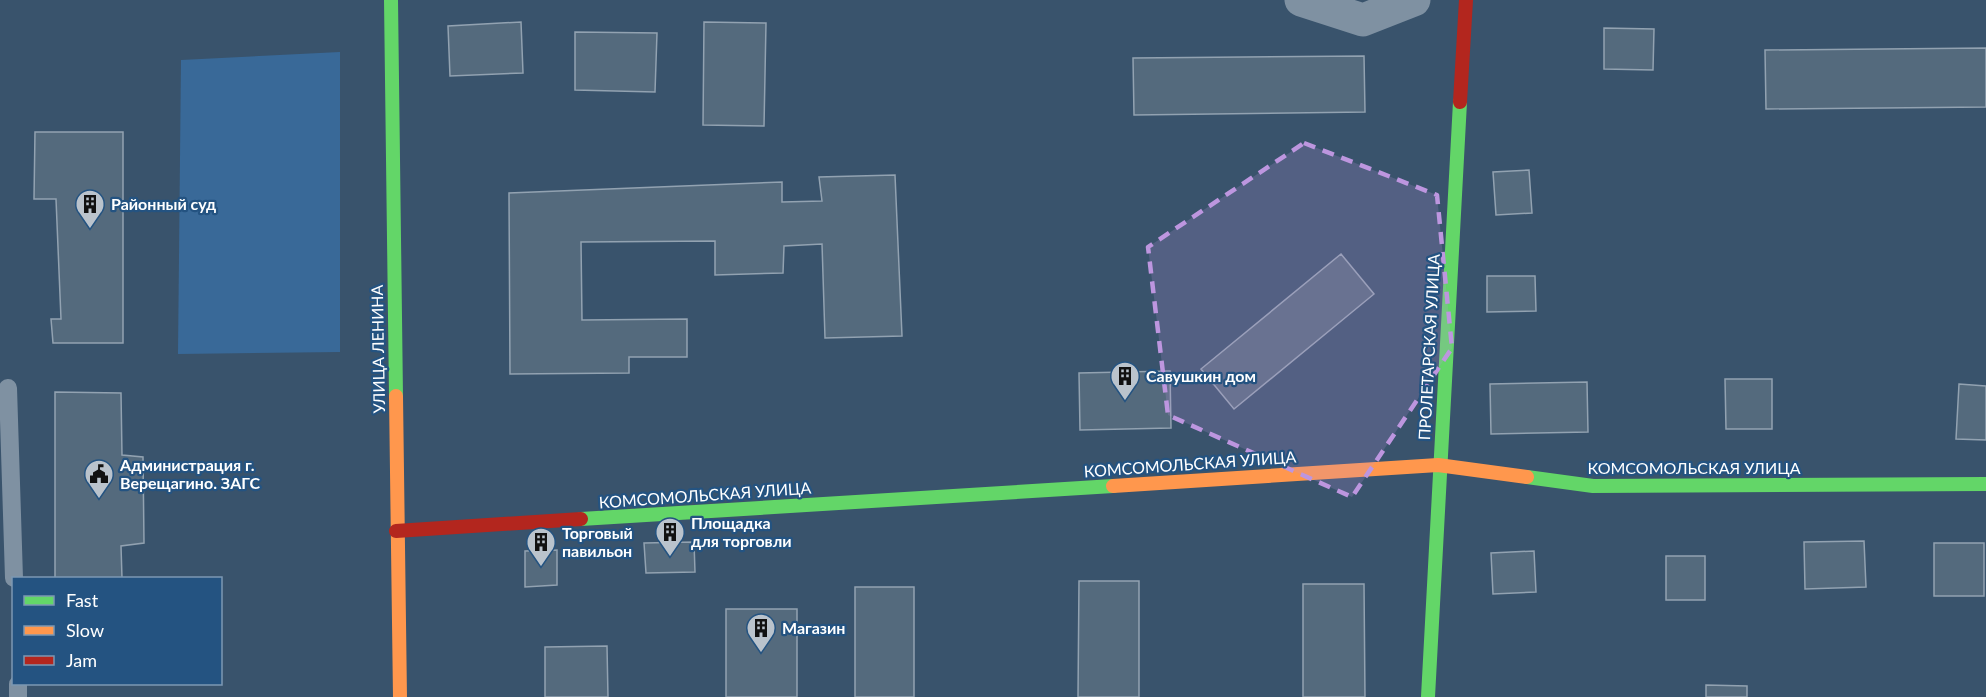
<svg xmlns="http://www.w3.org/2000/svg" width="1986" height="697" font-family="Lato,sans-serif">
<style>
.green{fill:#396998}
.building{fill:#546a7d;stroke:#92a2b1;stroke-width:1.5}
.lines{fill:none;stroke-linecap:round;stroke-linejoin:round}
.lane{stroke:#7f91a2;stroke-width:18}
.street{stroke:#7f91a2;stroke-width:33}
.fast{stroke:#63d668;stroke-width:14}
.slow{stroke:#ff974d;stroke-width:14}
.jam{stroke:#b3261e;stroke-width:14}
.marked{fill:#bd96df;fill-opacity:0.2;stroke:#bd96df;stroke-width:4.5;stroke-dasharray:12 8;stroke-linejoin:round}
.labels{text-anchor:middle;stroke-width:4.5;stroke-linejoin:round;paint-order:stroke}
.poi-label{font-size:16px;font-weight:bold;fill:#fff;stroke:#245381;text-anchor:start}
.street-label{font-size:16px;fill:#fff;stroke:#245381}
</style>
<rect width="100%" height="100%" fill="#39536c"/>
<path class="green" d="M340,52v300l-162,2 3,-294z"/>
<path class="building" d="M521,22l2,51 -73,3 -2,-50z
M704,22l62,1 -2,103 -61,-1z
M1604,28l50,1 -1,41 -49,-1z
M575,32l82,1 -2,59 -80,-2z
M1986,48v59l-220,2 -1,-59z
M1364,56l1,56 -231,3 -1,-57z
M35,132h88v211h-70l-2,-24h10l-5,-120h-22z
M1529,170l3,43 -36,2 -3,-43z
M895,175l7,161 -77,2 -3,-94 -38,2 -1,27 -68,2v-34l-134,1 1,78 105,-1v38h-58v16l-119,1 -1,-181 273,-11v20l40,-1 -3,-24z
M1341,254l33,40 -140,115 -33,-40z
M1487,276h48l1,35 -49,1z
M1170,371l1,57 -91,2 -1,-57z
M1725,379h47v50h-46z
M1587,382l1,50 -97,2 -1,-50z
M1959,384l27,2v54l-30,-1z
M55,392l66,1 1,62 21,2 1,86 -23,3 1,32h-67z
M1864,541l2,46 -61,2 -1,-47z
M694,542l1,30 -49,1 -2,-30z
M1934,543h50v53h-50z
M557,550v35l-32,2v-36z
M1534,551l2,41 -43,2 -2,-41z
M1666,556h39v44h-39z
M1079,581h60v116h-61z
M1303,584h61l1,113h-62z
M855,587h59v110h-59z
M726,609h71v88h-71z
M607,646l1,51h-63v-50z
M1706,685l41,1v11h-41z"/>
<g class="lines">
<path class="lane" d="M8,388l6,190
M18,684v13"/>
<path class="street" d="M1301,0l62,20 51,-20"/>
<path class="fast" d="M391,0l5,396
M1527,477l66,9 393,-2
M581,519l532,-33
M1428,697l32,-595"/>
<path class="slow" d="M396,396l4,301
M1113,486l325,-21 89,12"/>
<path class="jam" d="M1460,102l6,-102
M396,531l185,-12"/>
</g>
<path class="marked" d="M1304,143l133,52 15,153 -100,149 -184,-82 -20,-168z"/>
<defs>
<g id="building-pin" transform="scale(1.5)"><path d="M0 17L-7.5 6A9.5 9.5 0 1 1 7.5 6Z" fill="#bac3cc" stroke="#245381"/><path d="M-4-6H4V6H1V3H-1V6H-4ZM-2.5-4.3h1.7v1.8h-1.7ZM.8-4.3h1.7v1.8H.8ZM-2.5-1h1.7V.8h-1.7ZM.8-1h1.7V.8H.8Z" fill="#111"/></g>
<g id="civic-pin" transform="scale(1.5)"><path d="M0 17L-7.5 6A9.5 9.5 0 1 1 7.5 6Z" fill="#bac3cc" stroke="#245381"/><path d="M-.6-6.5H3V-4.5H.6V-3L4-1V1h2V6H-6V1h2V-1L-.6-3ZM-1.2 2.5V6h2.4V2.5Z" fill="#111"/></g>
</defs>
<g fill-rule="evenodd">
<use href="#building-pin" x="90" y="204"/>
<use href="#building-pin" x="1125" y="376"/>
<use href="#civic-pin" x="99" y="474"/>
<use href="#building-pin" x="670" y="532"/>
<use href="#building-pin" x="541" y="542"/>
<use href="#building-pin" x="761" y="628"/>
</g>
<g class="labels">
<g class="poi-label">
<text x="111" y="210">Районный суд</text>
<text x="1146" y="382">Савушкин дом</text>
<text x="120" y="471">Администрация г.<tspan x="120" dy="18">Верещагино. ЗАГС</tspan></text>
<text x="691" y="529">Площадка<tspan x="691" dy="18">для торговли</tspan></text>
<text x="562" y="539">Торговый<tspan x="562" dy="18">павильон</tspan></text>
<text x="782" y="634">Магазин</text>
</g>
<g class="street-label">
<text transform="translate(1429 347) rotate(-87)" y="6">ПРОЛЕТАРСКАЯ УЛИЦА</text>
<text transform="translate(378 349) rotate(-91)" y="6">УЛИЦА ЛЕНИНА</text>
<text transform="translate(1190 464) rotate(-4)" y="6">КОМСОМОЛЬСКАЯ УЛИЦА</text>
<text x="1694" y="474">КОМСОМОЛЬСКАЯ УЛИЦА</text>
<text transform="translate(705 495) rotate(-4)" y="6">КОМСОМОЛЬСКАЯ УЛИЦА</text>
</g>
</g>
<rect x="12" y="577" width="210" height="108" fill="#245381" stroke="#7c98b3" stroke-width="1.5"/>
<rect x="24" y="596" width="30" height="9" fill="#63d668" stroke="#7c98b3" stroke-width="1.5"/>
<text x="66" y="607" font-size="18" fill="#ffffff">Fast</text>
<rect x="24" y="626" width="30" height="9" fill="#ff974d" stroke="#7c98b3" stroke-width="1.5"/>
<text x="66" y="637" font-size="18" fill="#ffffff">Slow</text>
<rect x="24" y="656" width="30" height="9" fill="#b3261e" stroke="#7c98b3" stroke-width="1.5"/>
<text x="66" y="667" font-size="18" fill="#ffffff">Jam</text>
</svg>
